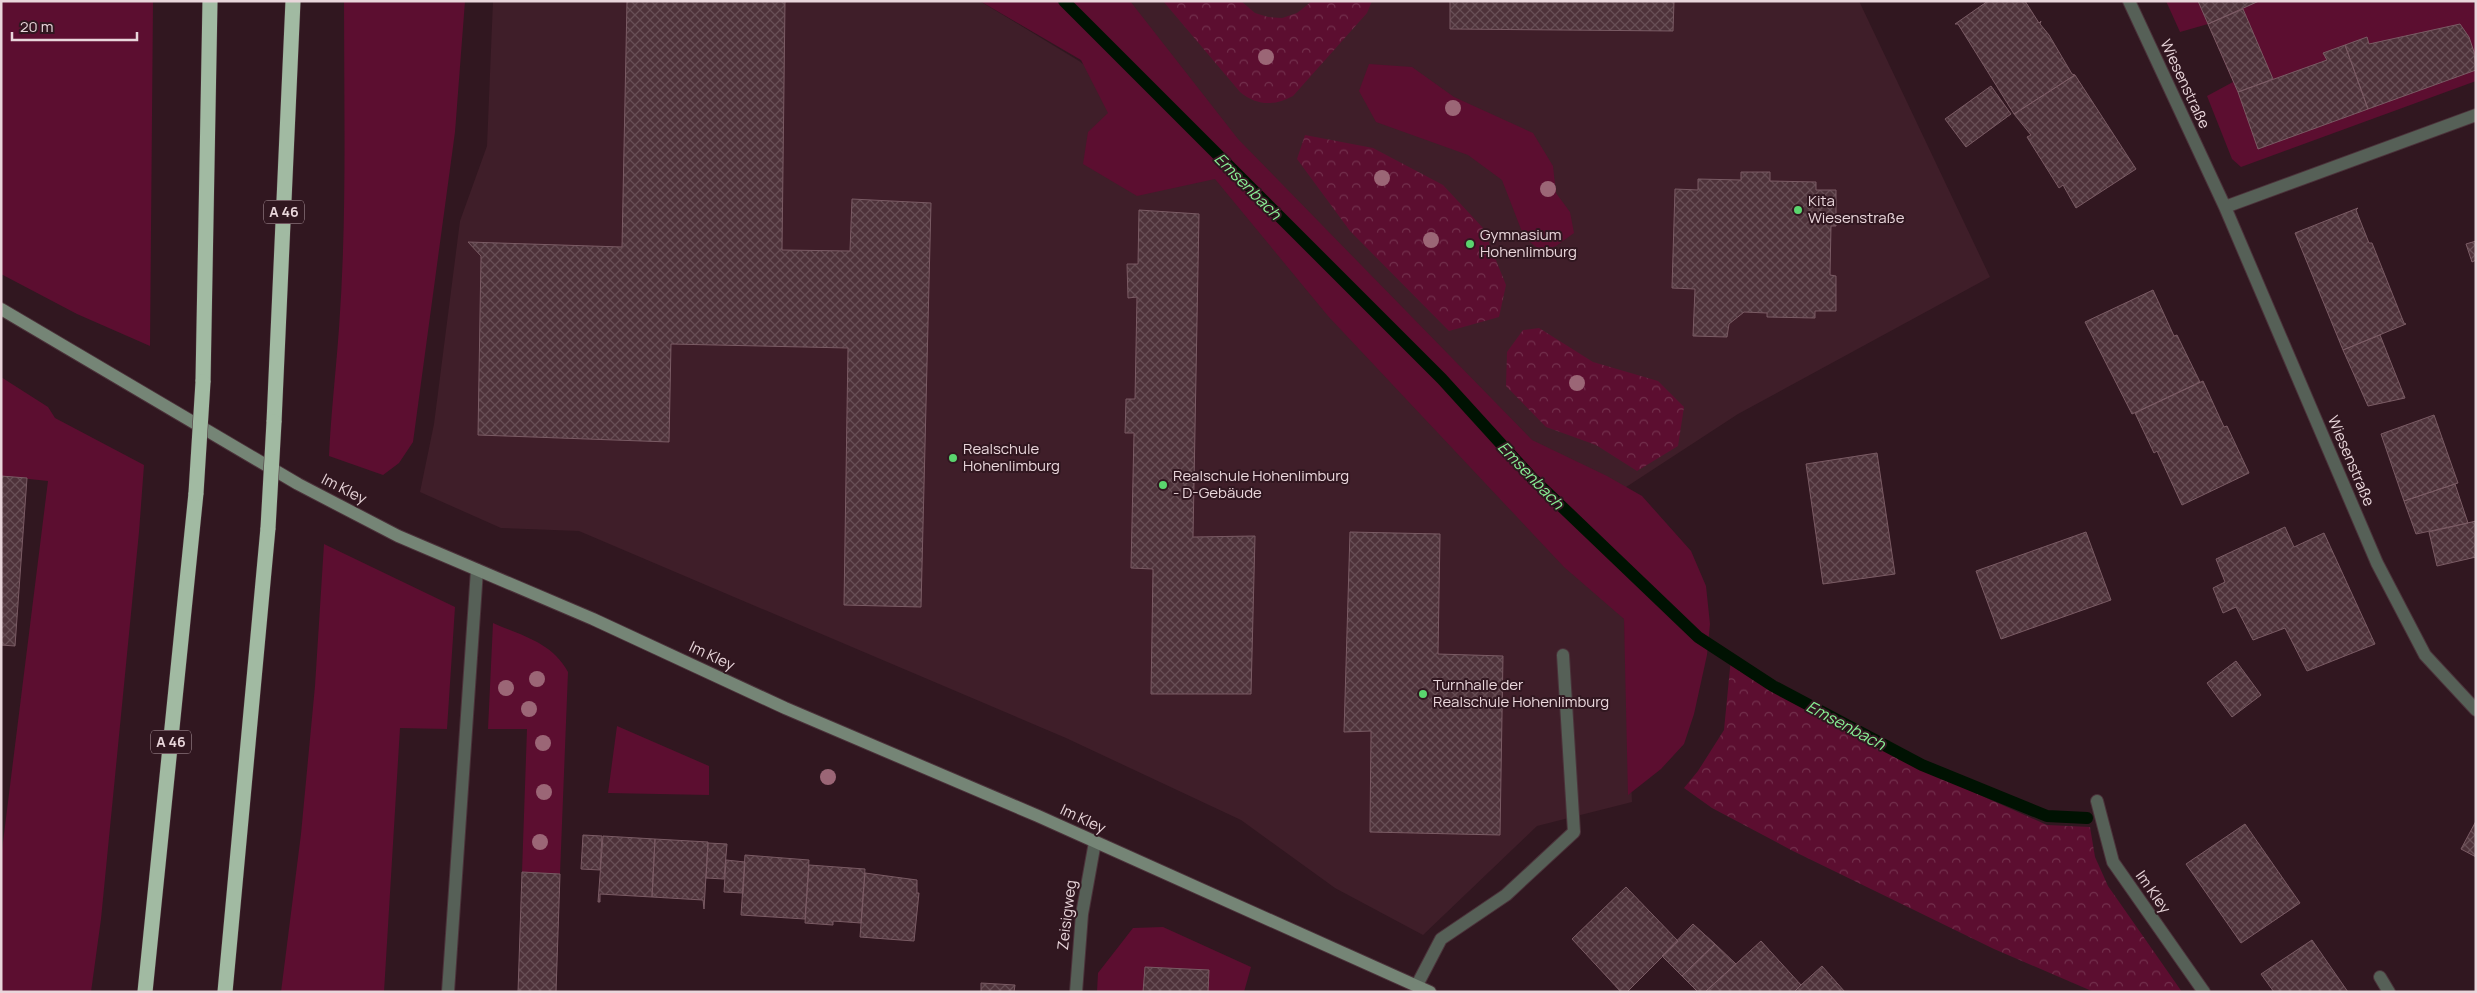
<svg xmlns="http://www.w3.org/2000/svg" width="2477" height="993" font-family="Manrope,sans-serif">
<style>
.built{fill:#3f1e29}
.green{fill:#5c0e30}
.park{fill:url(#park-crowns)}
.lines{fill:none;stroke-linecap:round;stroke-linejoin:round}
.stream{stroke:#001202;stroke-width:12}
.building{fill:url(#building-cross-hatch);stroke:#7a5b64}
.lane-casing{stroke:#4b323a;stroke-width:14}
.street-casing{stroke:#4b323a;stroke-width:14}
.secondary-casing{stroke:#4b323a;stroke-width:14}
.highway-casing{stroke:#4b323a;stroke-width:16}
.lane{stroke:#566057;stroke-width:12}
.street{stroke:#566057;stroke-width:12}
.secondary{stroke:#758576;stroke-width:12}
.highway{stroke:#a1baa2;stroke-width:15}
.highway-bridge-casing{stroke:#4b323a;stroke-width:16;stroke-linecap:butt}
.highway-bridge{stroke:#a1baa2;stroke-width:15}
.tree{fill:#9b6676}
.poi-dot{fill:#5ad56e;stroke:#311720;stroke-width:2}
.labels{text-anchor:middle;stroke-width:4;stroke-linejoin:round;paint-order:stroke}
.shield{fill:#311720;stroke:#b29da3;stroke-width:1}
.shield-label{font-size:14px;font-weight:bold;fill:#e9d6db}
.street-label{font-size:15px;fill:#e9d6db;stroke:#311720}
.poi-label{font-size:15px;fill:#e9d6db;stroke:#311720;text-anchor:start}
.water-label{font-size:16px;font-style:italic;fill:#88ee94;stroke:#311720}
</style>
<defs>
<pattern id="park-crowns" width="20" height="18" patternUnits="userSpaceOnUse" patternTransform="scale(1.25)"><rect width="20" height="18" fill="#5c0e30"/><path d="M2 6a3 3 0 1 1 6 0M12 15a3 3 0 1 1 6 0" fill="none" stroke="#73304d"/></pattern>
<pattern id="building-cross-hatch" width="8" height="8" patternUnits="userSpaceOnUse" patternTransform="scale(1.25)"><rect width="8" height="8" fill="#4e323a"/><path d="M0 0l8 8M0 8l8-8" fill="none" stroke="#684f56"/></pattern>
</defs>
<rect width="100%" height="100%" fill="#311720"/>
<path class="built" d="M493,1h487l99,60 138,103 407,455 8,183 -95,24 -114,109 -88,-47 -94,-68 -175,-82 -487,-207 -78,-3 -81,-36 14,-68 26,-203 27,-75z
M1100,1h759l131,276 -252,137 -118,77 -94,-42z"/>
<path class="green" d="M1,1h152l-3,345 -73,-32 -76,-40z
M344,1h121l-10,131 -42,310 -14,21 -16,12 -54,-19c2,-43 7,-85 10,-128 8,-109 5,-218 5,-327z
M980,1h150l108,138 294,301 75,36 35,20 49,55 15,35 4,38 -3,31 -13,59 -10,30 -23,25 -33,26 -4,-176 -60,-52 -236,-251 -113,-137 -78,17 -54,-32 5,-32 20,-19 -27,-53z
M2166,1h307l3,8v72l-235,86 -9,-8 -25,-63 26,-14 -25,-58 -28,8z
M1369,64l43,3 42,30 79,36 20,33 3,27 14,19 4,21 -18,13 -15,5 -17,-14 -22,-57 -34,-25 -92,-33 -17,-31z
M1,377l47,30 7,11 89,47 -5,67 -38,387 -10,73h-90v-134l47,-377 -47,-5z
M324,544l131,63 -8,122 -47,-1 -16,264h-103l20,-158 14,-148z
M493,623c29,13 59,19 75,49l-8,202 -38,-2 5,-143h-39z
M617,726l92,40v29l-101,-2z
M1163,927l88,40 -7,25h-147l1,-19 35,-45z"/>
<path class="park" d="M1163,1h78l14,12 13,4 14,1 15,-5 15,-12h60l-5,12 -74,83c-18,10 -36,10 -53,-4z
M1305,135l68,13 70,37 40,43 23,57 -7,32 -50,14 -99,-100 -53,-72z
M1539,328l54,34 65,19 26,26 -6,39 -41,25 -41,-26 -50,-18 -40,-41 1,-34 16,-22z
M1731,658l39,28 147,81 130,58 43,2 5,30 13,29 74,106h-88l-100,-43 -201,-98 -81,-43 -28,-20 14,-17 26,-41z"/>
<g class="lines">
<path class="stream" d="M1064,1l378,378 91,100 165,158 75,49 149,79 125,51 40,2"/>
</g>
<path class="building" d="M627,1h158l-3,249 68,1 2,-52 79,4 -10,404 -77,-2 4,-257 -177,-4 -2,98 -191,-7 3,-179 -13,-14 154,5z
M1450,1h224l-1,30 -223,-2z
M1988,1h37l14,22 2,-2 -1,3 9,11 23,39 3,1 -61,39 -56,-90h-3z
M2198,1h61l-51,23z
M2243,9l30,70 -35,13 -30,-68z
M2460,24l9,13 5,15 2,18 -108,39 -23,-64 22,-8 2,7z
M2345,45l23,64 -110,40 -20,-57 89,-32 -4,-7z
M2075,75l61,94 -60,39 -13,-23 -4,3 -32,-51 4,-2 -17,-21z
M1991,86l20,28 -45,33 -21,-28z
M1741,172h29v9l46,1v8h20v36h-5l-1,49 6,1v35h-21v7l-48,-1v-4l-23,-1 -15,12 -2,13 -34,-1 2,-47 -23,-1 3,-99 23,1v-11l43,1z
M2358,208l-2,2 13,33h3l32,80 2,1 -63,26 -48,-117z
M1139,210l60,4 -6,323 62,-1 -4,158h-100l2,-125 -22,-1 3,-135h-9l1,-34h9l2,-102 -9,1 -1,-34h11z
M2476,241v19l-4,2 -6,-18z
M2153,290l21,46 3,-1 23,47 -68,32 -47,-92z
M2380,335l25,63 -37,8 -25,-56z
M2203,381l21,46 3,-1 22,47 -67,32 -25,-54 -3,2 -19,-40z
M2434,415l24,68 -54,18 -23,-67z
M1877,453l18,121 -72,10 -17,-120z
M1,476l26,2 -12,168 -14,-1z
M2455,484l13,39 -52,11 -12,-33z
M2476,521v36l-39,9 -8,-34z
M2285,527l9,20 30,-14 51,111 -68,27 -22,-43 -32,12 -17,-33 -13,6 -10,-25 12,-6 -9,-23z
M1350,532l90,2 -2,120 65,2 -3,179 -130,-3 1,-101 -27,1z
M2086,532l25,68 -110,39 -25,-68z
M2236,661l25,34 -29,22 -25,-34z
M2476,821v36l-15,-8z
M2245,824l55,79 -59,40 -55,-79z
M583,835l19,1 -2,34 -19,-1z
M603,836l52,3 -3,58 -52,-3v8h-2z
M655,839l53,3 -4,67 -1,-9 -51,-3z
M708,843l19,1 -3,35 -18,-1z
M745,855l64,5 -4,59 -64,-4z
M726,860l19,2 -2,31 -19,-1z
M809,865l56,4 -4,54 -28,-2v4l-28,-2z
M522,872l38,2 -4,118h-38z
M865,873l52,7v13h2l-5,48 -54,-4z
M1626,887l52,54 -51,51h-6l-49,-53z
M1693,924l22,20 -33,32 -20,-20z
M2312,940l36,52h-74l-13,-18z
M1761,941l40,44 -7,7h-89z
M1715,944l21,20 -31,28h-7l-16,-16z
M1822,966l23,26h-51l7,-7z
M1145,967l64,3 -1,22h-65z
M981,983l34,2 -1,7h-33z"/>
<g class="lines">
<g class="lane-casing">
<path id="lane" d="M2380,977l9,15
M1417,985l24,-46 65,-44 68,-63 -11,-177
M448,992l29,-422"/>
</g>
<g class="street-casing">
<path id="street" d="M2129,1l96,206 152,356 48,92 51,55
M2225,207l251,-92
M2097,801l16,61 91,130
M1076,992l6,-78 13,-72"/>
</g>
<g class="secondary-casing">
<path id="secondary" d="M1,309l297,175 100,52 195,83 192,89 253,108 392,176"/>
</g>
<g class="highway-casing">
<path id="highway" d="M203,382l7,-381
M274,422l19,-421
M145,992l51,-499
M225,992l43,-464"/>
</g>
<use href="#lane" class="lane"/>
<use href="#street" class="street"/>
<use href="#secondary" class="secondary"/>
<use href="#highway" class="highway"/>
<g class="highway-bridge-casing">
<path id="highway-bridge" d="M196,493l7,-111
M268,528l6,-106"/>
</g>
<use href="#highway-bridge" class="highway-bridge"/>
</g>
<g class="tree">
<circle cx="1266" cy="57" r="8"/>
<circle cx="1453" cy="108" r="8"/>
<circle cx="1382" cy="178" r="8"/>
<circle cx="1548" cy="189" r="8"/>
<circle cx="1431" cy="240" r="8"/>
<circle cx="1577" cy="383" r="8"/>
<circle cx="537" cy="679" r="8"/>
<circle cx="506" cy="688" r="8"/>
<circle cx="529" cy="709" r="8"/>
<circle cx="543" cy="743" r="8"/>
<circle cx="828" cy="777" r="8"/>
<circle cx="544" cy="792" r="8"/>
<circle cx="540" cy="842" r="8"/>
</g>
<g class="poi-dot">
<circle cx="1798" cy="210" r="5"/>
<circle cx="1470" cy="244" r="5"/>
<circle cx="953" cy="458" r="5"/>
<circle cx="1163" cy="485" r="5"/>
<circle cx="1423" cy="694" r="5"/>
</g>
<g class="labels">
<g class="shield">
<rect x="264" y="200.5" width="40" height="23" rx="4"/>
<rect x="151" y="730.5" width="40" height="23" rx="4"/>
</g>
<g class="shield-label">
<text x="284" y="217">A 46</text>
<text x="171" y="747">A 46</text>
</g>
<g class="street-label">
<text transform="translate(2185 84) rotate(65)" y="5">Wiesenstraße</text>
<text transform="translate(2351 461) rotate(67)" y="5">Wiesenstraße</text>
<text transform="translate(344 489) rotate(27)" y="5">Im Kley</text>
<text transform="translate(712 656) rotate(25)" y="5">Im Kley</text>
<text transform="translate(1083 819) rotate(25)" y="5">Im Kley</text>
<text transform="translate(2153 892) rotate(55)" y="5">Im Kley</text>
<text transform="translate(1067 915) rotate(-83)" y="5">Zeisigweg</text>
</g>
<g class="poi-label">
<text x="1808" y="206">Kita<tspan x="1808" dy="17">Wiesenstraße</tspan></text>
<text x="1480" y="240">Gymnasium<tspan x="1480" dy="17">Hohenlimburg</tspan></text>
<text x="963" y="454">Realschule<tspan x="963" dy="17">Hohenlimburg</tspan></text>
<text x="1173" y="481">Realschule Hohenlimburg<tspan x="1173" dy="17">- D-Gebäude</tspan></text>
<text x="1433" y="690">Turnhalle der<tspan x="1433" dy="17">Realschule Hohenlimburg</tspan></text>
</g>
<g class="water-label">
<text transform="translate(1248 186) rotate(45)" y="6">Emsenbach</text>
<text transform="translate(1531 475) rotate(46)" y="6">Emsenbach</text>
<text transform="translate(1846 725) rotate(28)" y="6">Emsenbach</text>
</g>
</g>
<rect width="2477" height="993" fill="none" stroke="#e9d6db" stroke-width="5"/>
<path d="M12 32v8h125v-8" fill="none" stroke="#e9d6db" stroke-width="2.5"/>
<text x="20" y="32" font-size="15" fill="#e9d6db" stroke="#311720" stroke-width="4" paint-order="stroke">20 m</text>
</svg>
